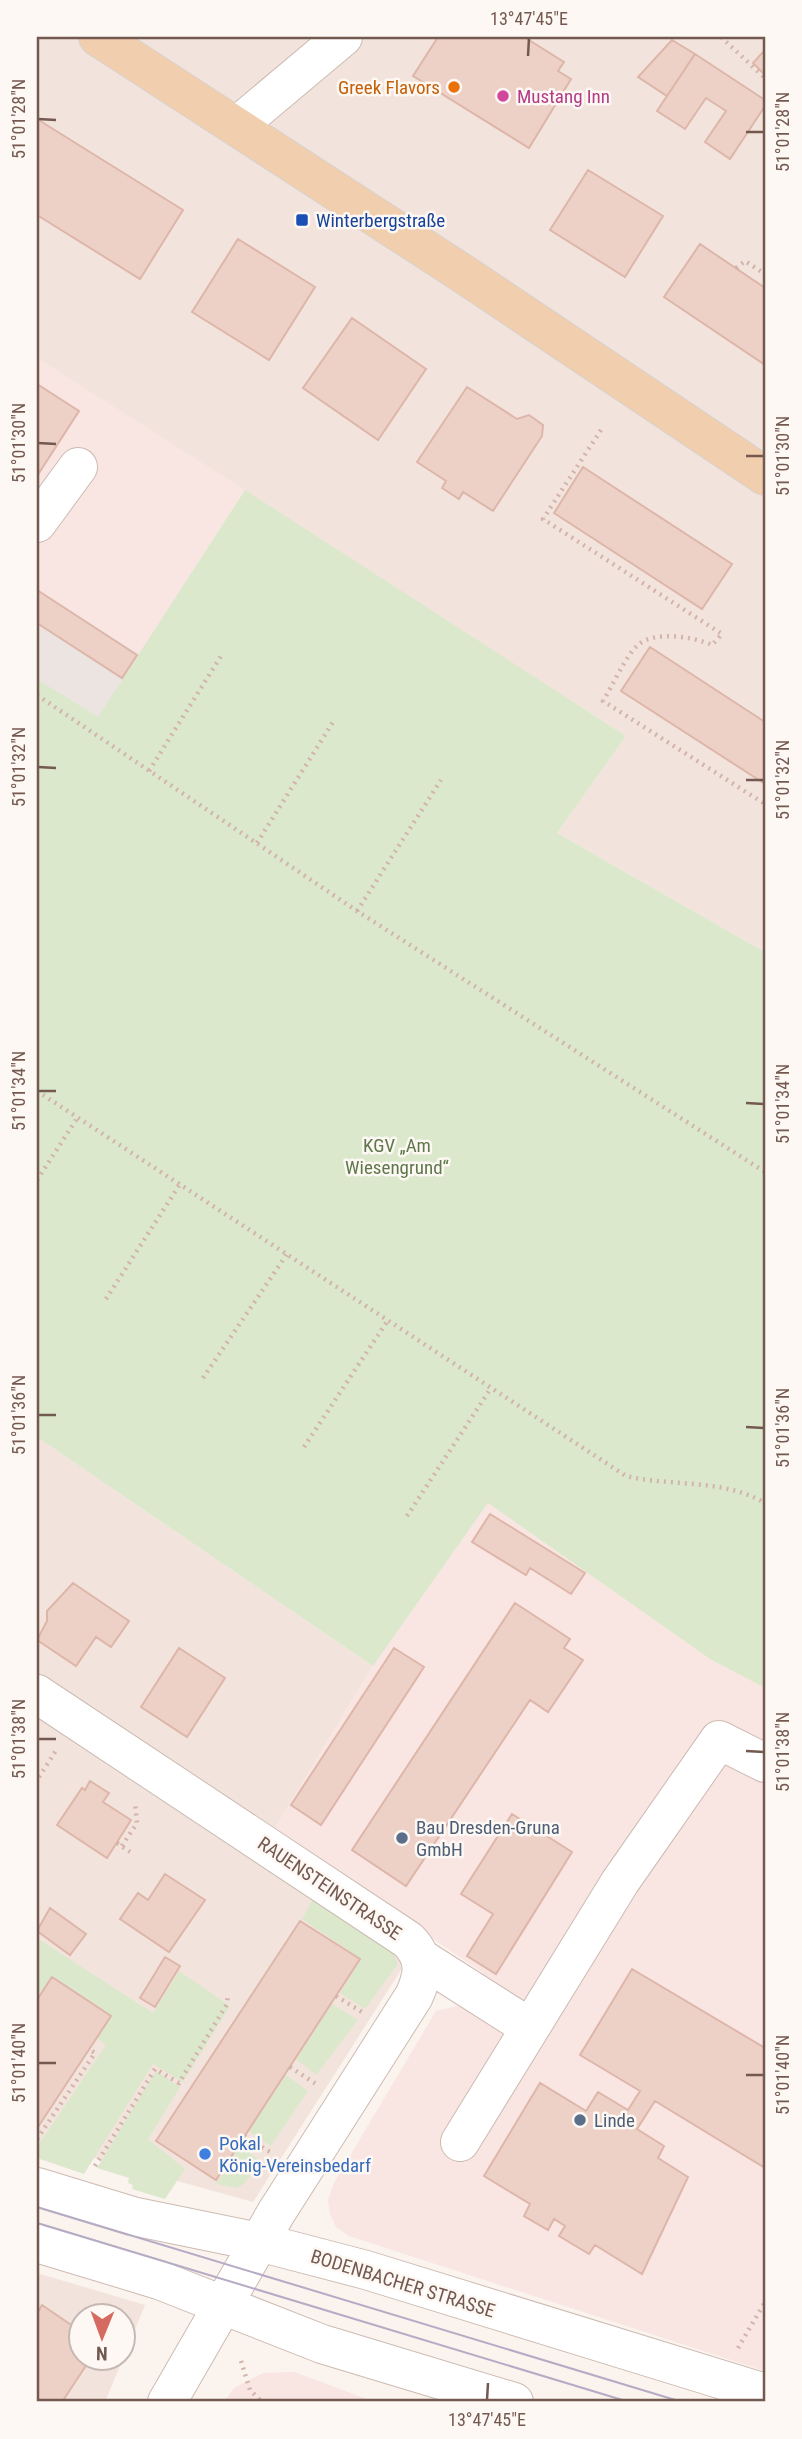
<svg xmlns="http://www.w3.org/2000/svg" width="802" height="2439" font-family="'Roboto Condensed',sans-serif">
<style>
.residential{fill:#f2e4dc;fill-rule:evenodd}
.commercial{fill:#f9e5e2}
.industrial{fill:#ebe4e1}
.green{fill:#dbe8cc}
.building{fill:#edd1c7;stroke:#deb6a9;stroke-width:2}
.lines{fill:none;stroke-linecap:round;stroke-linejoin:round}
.minor-casing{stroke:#ccbbb3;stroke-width:40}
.major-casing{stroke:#d8d1ce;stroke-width:40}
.path{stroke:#d3b4aa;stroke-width:4.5;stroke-dasharray:2 5;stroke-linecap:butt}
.minor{stroke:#fff;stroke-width:38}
.major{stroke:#f1cead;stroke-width:38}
.tram{stroke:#b5abc5;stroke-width:2}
.ticks{fill:none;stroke:#745951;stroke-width:2.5}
.food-dot{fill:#e8710a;stroke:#fdf8f3;stroke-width:2.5}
.hotel-dot{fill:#d1479c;stroke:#fdf8f3;stroke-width:2.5}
.transit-dot{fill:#1a4fb4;stroke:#fdf8f3;stroke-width:2.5}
.service-dot{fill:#5c6f8a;stroke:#fdf8f3;stroke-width:2.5}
.shop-dot{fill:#3f7fe0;stroke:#fdf8f3;stroke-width:2.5}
.labels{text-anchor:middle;stroke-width:5;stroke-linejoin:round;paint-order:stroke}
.food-label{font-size:19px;fill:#c56008;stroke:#fdf8f3;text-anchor:end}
.hotel-label{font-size:19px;fill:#b23c85;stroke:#fdf8f3;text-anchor:start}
.transit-label{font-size:19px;fill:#164399;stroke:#fdf8f3;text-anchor:start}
.park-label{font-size:19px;fill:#5e784b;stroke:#fdf8f3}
.service-label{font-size:19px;fill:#4e5e75;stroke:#fdf8f3;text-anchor:start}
.street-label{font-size:19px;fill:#745951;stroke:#fdf8f3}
.shop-label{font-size:19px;fill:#366cbe;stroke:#fdf8f3;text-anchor:start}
.neatline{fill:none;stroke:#745951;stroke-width:2.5}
.ticks-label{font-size:18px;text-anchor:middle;fill:#745951}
</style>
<rect width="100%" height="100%" fill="#fbf3ed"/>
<path class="residential" d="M37,37h728v915l-208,-119 69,-97 -589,-378z
M37,1437l336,229 -99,164 150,104 -171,268 -216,-60z
M37,2273l108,32 -40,97h-68zM80,2316h42v42h-42z"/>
<path class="commercial" d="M37,358l208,132 -106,164 -102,-65z
M488,1503l222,156 55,29v683l-416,-135 -13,-9 -6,-13 -2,-14 6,-17 102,-172 26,-6 21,-32 -209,-143 99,-164z
M293,2372h1l81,30h-151l10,-14 29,-15z"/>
<path class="industrial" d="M37,589l102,65 -41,64 -61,-39z"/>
<path class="green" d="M245,490l381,246 -69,97 208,119v736l-55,-29 -222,-156 -115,163 -336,-229v-758l61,38z
M315,1896l77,53 6,15 -33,45 -25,-16 21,-34 -59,-40z
M37,1938l116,75 26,-42 51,35 -47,76 -30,-18 -69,110 -47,-16v-11l69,-102 -9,-7 15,-22 -60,-40 -15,23z
M332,2004l26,16 -42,55 -20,-16z
M156,2071l24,16 -32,52 37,30 -20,30 -33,-10 1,-4 -5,-2 1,-5 -32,-10z
M286,2075l22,16 -37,55 -22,-15z
M240,2146l20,14 -15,23 -8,5 -21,-4z"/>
<path class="building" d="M438,37h86l40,25 -6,9 13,8 -42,69 -116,-72z
M672,40l23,14 -28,42 -29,-19z
M765,50v25l-12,-12z
M695,54l70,46v6l-35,53 -25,-17 21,-31 -20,-13 -21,31 -28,-18z
M37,119l146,91 -43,69 -103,-64z
M588,170l75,46 -38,61 -75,-47z
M238,239l77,48 -46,73 -77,-48z
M700,244l65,44v77l-101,-68z
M352,318l74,51 -48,71 -75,-52z
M37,384l42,27 -42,65z
M467,387l50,32 12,-4 14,10 -1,11 -49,75 -30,-19 -4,7 -17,-11 4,-7 -29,-19z
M583,467l149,97 -30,45 -148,-96z
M37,590l100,65 -15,23 -85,-55z
M650,647l115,75v62l-144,-93z
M490,1514l95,59 -14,21 -41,-26 -4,7 -54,-33z
M73,1583l56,38 -18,26 -15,-10 -20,29 -39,-26 10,-19v-10z
M515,1603l55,36 -6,9 19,12 -35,52 -18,-12 -124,186 -54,-36z
M179,1648l46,30 -38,59 -46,-30z
M394,1648l30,19 -103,158 -30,-20z
M90,1781l19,12 -6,9 28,18 -24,38 -50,-33 25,-37 3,2z
M512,1814l60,38 -76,122 -29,-18 26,-42 -32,-20z
M165,1874l40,26 -36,52 -49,-33 18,-26 10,7z
M50,1908l36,26 -16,21 -33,-24z
M300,1921l60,38 -144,221 -60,-39z
M165,1957l15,9 -25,41 -15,-9z
M632,1969l133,79v120l-110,-67 -18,28 27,17 -6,12 30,19 -46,97 -47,-29 -6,9 -30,-18 6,-10 -11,-7 -6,11 -24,-14 6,-12 -46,-28 56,-93 46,28 12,-19 30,18 12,-19 -60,-36z
M52,1977l59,39 -73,111 -1,-127z
M42,2305l38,26v27h11l-29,44h-25v-88z"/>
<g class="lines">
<g class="minor-casing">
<path id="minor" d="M237,126l106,-89
M37,523l41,-56
M37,1694l371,246c18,18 16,34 6,56l-138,217 -109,189
M422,1959l107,68
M460,2142l160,-260 99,-142 46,23
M37,2187l95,29 127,26 107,28 399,123
M37,2243l122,37 163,64 192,58"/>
</g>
<g class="major-casing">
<path id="major" d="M98,37l367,238 300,201"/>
</g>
<path class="path" d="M721,37l44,41
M736,268l9,-7 20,13
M601,430l-58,89 179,115 -10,11c-18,-8 -57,-15 -74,0 -12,10 -26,42 -35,56l162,103
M37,695l320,216 408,261
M149,771l72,-115
M257,843l76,-121
M357,911l84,-131
M37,1091l589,385c46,11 96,2 139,27
M37,1180l41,-63
M106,1299l74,-115
M203,1378l84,-124
M304,1447l84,-127
M407,1516l84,-128
M39,1777l18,-28
M117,1843l13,9
M122,1846l15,-23 -2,-20
M336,1996l26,16
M290,2067l26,17
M244,2136l26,16
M37,2139l58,-86 -6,-4
M95,2166l60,-97 24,14 48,-79 1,-10
M738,2348l27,-46
M241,2361l9,29 12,12"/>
<use href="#minor" class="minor"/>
<use href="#major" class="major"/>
<path class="tram" d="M37,2207l645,195
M37,2223l592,179"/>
</g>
<path class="ticks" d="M528,56l1,-18M38,119l18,1M746,132h18M38,443l18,1M746,456h18M38,767l18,1M746,780h18M38,1091h18M746,1103l18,1M38,1415h18M746,1427l18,1M38,1739h18M746,1751l18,1M38,2063h18M746,2075h18M487,2400l1,-17"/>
<circle class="food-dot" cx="454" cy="87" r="7"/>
<circle class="hotel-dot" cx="503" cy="96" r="7"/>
<rect class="transit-dot" x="295" y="213" width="14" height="14" rx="3.5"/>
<g class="service-dot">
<circle cx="402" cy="1838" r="7"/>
<circle cx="580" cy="2120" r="7"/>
</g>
<circle class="shop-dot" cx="205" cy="2154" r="7"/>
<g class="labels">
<g class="food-label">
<text x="440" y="94">Greek Flavors</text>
</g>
<g class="hotel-label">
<text x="517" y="103">Mustang Inn</text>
</g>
<g class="transit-label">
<text x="316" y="227">Winterbergstraße</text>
</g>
<g class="park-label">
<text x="397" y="1152">KGV „Am<tspan x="397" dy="22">Wiesengrund“</tspan></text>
</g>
<g class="service-label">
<text x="416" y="1834">Bau Dresden-Gruna<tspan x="416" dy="22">GmbH</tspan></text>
<text x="594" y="2127">Linde</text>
</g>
<g class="street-label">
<text transform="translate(330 1888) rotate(34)" y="7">RAUENSTEINSTRASSE</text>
<text transform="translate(403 2283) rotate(17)" y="7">BODENBACHER STRASSE</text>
</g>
<g class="shop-label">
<text x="219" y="2150">Pokal<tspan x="219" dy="22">König-Vereinsbedarf</tspan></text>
</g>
</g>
<rect width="802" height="2439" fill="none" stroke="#fdf8f3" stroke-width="77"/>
<g transform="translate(102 2337) rotate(181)"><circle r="33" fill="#fdf8f3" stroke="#c6b8b2" stroke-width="2"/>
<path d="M0-5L12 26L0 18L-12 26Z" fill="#d66960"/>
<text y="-10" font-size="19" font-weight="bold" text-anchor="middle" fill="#745951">N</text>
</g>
<rect x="38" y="38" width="726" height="2362" class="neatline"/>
<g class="ticks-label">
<text x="529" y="25">13°47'45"E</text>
<text transform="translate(19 119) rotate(-90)" y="6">51°01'28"N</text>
<text transform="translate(783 132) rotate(-90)" y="6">51°01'28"N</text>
<text transform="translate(19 443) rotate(-90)" y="6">51°01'30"N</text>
<text transform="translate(783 456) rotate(-90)" y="6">51°01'30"N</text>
<text transform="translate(19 767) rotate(-90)" y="6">51°01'32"N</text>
<text transform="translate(783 780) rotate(-90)" y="6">51°01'32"N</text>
<text transform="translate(19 1091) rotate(-90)" y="6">51°01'34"N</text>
<text transform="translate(783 1104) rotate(-90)" y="6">51°01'34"N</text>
<text transform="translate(19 1415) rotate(-90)" y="6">51°01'36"N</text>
<text transform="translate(783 1428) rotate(-90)" y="6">51°01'36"N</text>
<text transform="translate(19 1739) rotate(-90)" y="6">51°01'38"N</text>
<text transform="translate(783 1752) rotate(-90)" y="6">51°01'38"N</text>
<text transform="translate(19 2063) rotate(-90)" y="6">51°01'40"N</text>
<text transform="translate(783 2075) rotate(-90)" y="6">51°01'40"N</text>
<text x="487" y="2426">13°47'45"E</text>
</g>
</svg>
